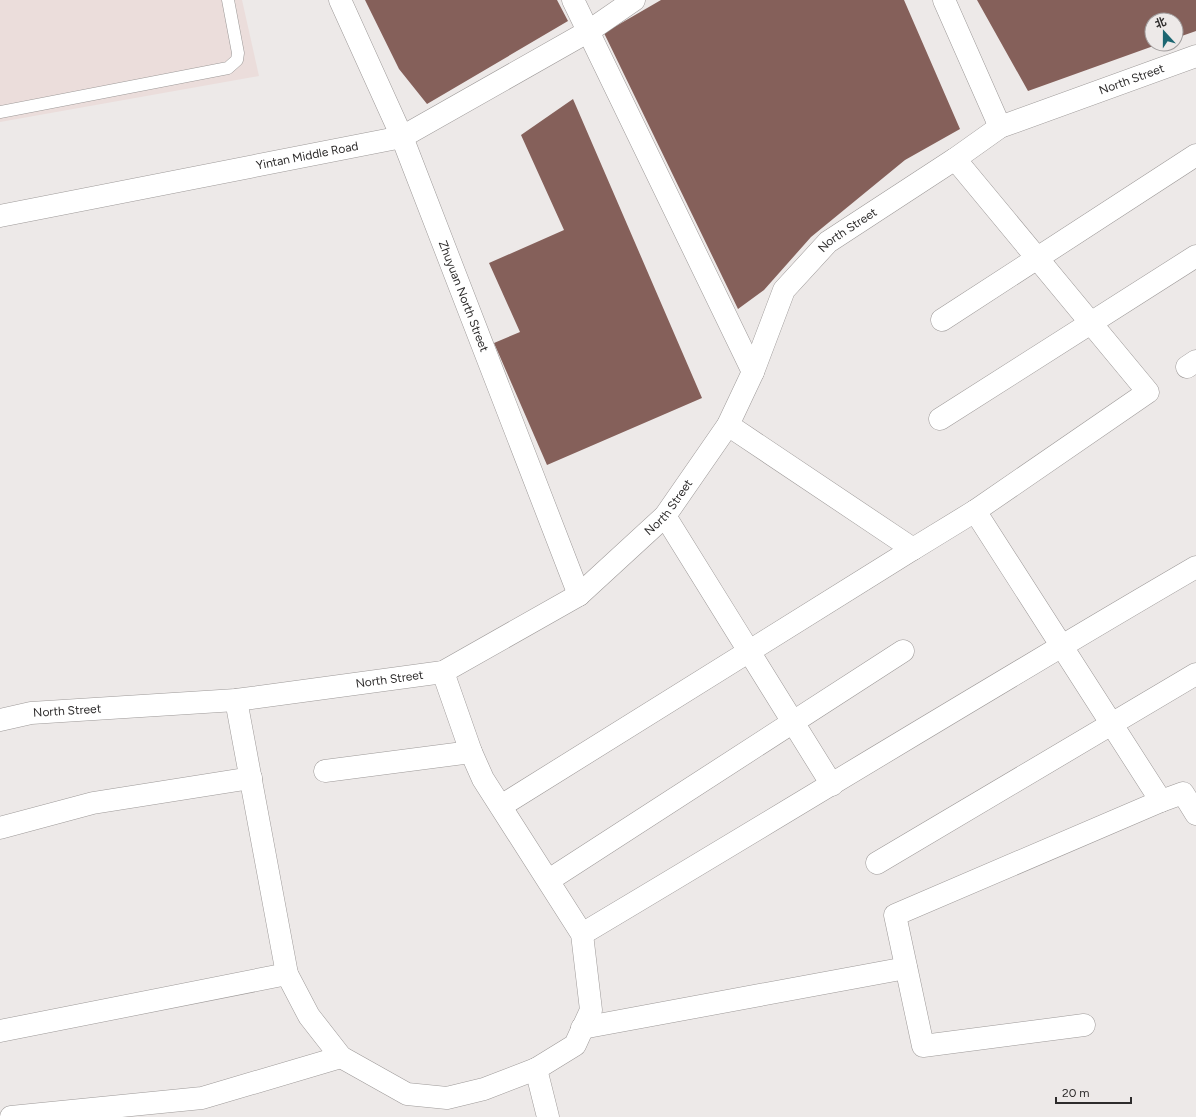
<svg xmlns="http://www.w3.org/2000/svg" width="1196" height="1117" font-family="Figtree,'Noto Sans SC',sans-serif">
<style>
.built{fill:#ebdddb}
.building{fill:#85605a}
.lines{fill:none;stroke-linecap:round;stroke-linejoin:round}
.lane-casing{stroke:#9d9998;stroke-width:13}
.street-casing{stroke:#9d9998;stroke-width:23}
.lane{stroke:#fff;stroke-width:12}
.street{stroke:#fff;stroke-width:22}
.labels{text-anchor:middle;stroke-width:4;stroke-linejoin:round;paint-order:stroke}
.street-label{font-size:12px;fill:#2e2c2c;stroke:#ede9e8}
</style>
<rect width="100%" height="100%" fill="#ede9e8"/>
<path class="built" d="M0,0h242l17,76 -259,46z"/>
<path class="building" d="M365,0h192l11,21 -141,83 -28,-35z
M661,0h243l56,129 -55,31 -94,77 -47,53 -26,19 -134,-276z
M977,0h219v31l-20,7v-18h-24v24h7l-131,47z
M573,99l129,299 -155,67 -53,-122 26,-11 -31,-69 75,-33 -43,-95z"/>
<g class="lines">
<g class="lane-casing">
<path id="lane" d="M0,112l228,-44 9,-8 1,-7 -10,-53"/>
</g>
<g class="street-casing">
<g id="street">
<path id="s1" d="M340,0l62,137 177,458"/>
<path d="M573,0l180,372"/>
<path d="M944,0l56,127"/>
<path d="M955,159l193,233 -173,119"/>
<path id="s2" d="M0,216l402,-79 187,-106 45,-31"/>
<path d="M942,320l254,-165"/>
<path d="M1187,367l9,-6"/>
<path d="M940,419l256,-163"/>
<path d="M728,425l185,124 62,-38 186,290 22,-8 13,21"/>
<path d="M665,516l167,269"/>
<path d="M236,700l51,274 22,42 32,41 66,37 40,4 37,-9 52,-20 39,-24 16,-35 -9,-76 -99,-155 -12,-27 -28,-80"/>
<path id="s3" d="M0,720l31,-7 205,-13 207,-28 136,-77 86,-79 63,-91 25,-53 31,-82 44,-48 127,-83 45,-32 196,-71"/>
<path d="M325,771l146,-19"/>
<path d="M501,806l412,-257"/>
<path d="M0,828l93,-25 158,-25"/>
<path d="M877,863l319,-189"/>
<path d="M549,880l354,-229"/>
<path d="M582,934c205,-122 408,-247 614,-367"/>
<path d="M1084,1025l-161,21 -28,-131 266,-114"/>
<path d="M582,1028l324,-60"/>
<path d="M0,1031l287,-57"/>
<path d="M536,1069l12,48"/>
<path d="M11,1117l191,-19 139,-41"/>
</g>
</g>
<use href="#lane" class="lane"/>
<use href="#street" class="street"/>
</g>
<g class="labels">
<g class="street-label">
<text dy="4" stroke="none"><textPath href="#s3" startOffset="1388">North Street</textPath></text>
<text dy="4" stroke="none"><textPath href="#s2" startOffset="313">Yintan Middle Road</textPath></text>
<text dy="4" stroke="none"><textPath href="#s3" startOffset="1064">North Street</textPath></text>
<text dy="4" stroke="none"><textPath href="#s1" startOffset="321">Zhuyuan North Street</textPath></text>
<text dy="4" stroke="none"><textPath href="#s3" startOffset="728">North Street</textPath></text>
<text dy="4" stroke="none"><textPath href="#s3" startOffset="392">North Street</textPath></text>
<text dy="4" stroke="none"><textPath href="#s3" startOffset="68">North Street</textPath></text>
</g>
</g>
<g transform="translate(1164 32) rotate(339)"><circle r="19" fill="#ede9e8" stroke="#a19d9d"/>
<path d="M0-3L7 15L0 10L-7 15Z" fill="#1c6671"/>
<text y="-6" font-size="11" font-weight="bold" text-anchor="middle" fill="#2e2c2c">北</text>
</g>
<path d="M1056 1097v6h75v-6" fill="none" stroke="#2e2c2c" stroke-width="2"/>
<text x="1062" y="1097" font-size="12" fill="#2e2c2c" stroke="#ede9e8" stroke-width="3" paint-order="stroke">20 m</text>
</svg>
